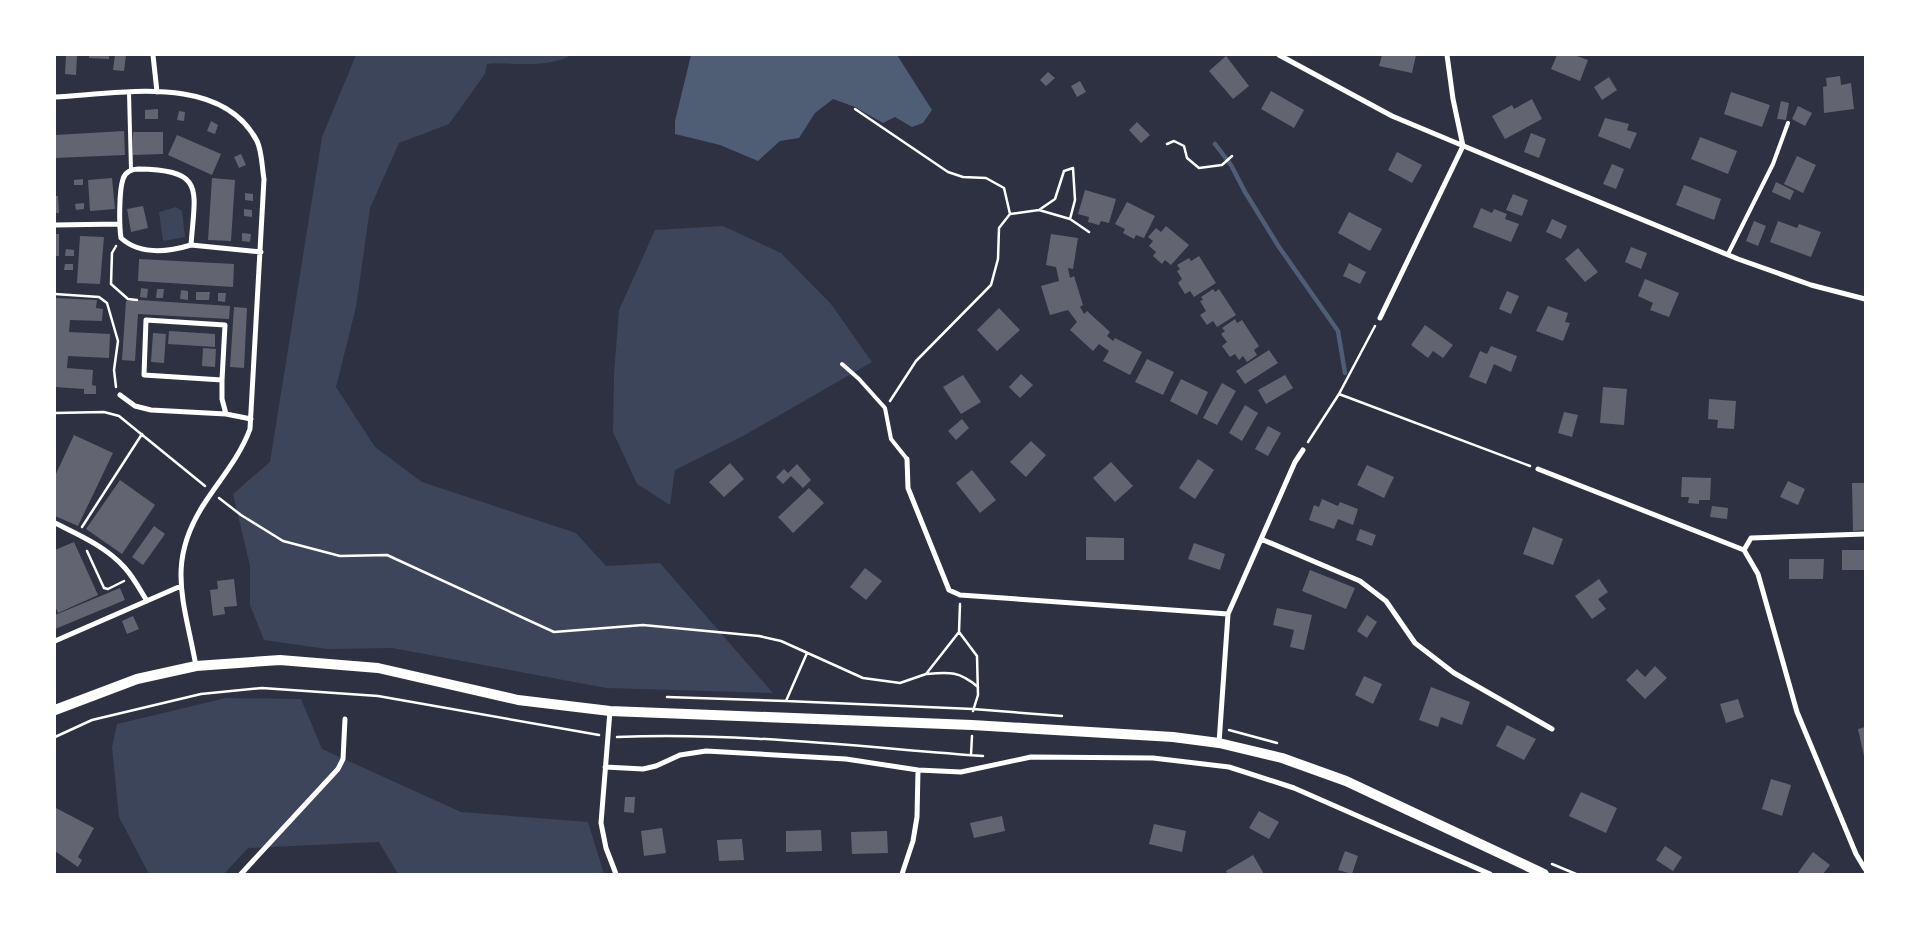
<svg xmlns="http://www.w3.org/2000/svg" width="1920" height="929" font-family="'DM Sans',sans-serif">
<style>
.green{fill:#3c4559}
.water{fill:#4f5d75}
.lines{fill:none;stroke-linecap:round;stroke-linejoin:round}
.stream{stroke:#4f5d75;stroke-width:4.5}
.building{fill:#626471}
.path{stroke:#fff;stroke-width:2.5}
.service{stroke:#fff;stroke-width:4}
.minor{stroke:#fff;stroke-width:5}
.secondary{stroke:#fff;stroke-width:10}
</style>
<rect width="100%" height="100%" fill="#2d3142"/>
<path class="green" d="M356,55h216c-26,14 -57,7 -85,9l-2,10 -36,50 -50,19 -29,65 -14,99 -20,80 39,60 47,35 154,51 30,33 54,-3 113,130 -167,-5 -214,-40 -65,1 -63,-9 -14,-35v-39l-17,-72 37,-32 52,-325z
M176,207l6,4 3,26 -22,4 -4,-29z
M723,226l58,27 50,51 41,58 -127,73 -70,35 -5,35 -33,-21 -24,-52 1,-58 5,-64 36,-80z
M226,698l75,1 21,50 139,63 127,10 16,52h-206l-19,-32 -131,6 -24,26h-75l-30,-57 -7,-70 5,-23z"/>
<path class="water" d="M691,55h206l35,55 -9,13 -11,4 -17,-10 -12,6 -28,-16 -22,-8 -18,14 -16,25 -19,3 -22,20 -38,-16 -45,-11v-13z"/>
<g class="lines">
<path class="stream" d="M1215,144l16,21 14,27 34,55 59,84 7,42"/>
</g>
<path class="building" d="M66,55h11l-1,20 -11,-1z
M89,55h20v4l-20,-1z
M115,55h11l-2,16 -11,-1z
M1382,55h34l-4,18 -33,-7z
M1557,55h17l14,5 -8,21 -29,-12z
M1226,56l23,30 -16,13 -24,-28z
M1048,72l7,6 -9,8 -6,-6z
M1840,76l1,9 10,-2 3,26 -30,4 -1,-26 4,-1 -1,-8z
M1609,77l8,13 -15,10 -8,-13z
M1080,81l6,11 -9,5 -6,-11z
M1271,91l33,19 -10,18 -33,-19z
M1731,92l39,13 -8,22 -38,-13z
M1532,99l10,20 -37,20 -13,-23 20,-11 2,4z
M1781,101l8,2 -3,17 -9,-1z
M1798,106l14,7 -7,13 -13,-7z
M158,109v10h-13v-9z
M179,111l6,1 -1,9 -7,-1z
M1605,118l24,6 -2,6 10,3 -7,16 -32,-13z
M211,121l7,4 -3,9 -8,-3z
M1137,122l13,13 -9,8 -12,-13z
M124,131l1,24 -70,3v-23z
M133,132h30v22l-30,1z
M1531,133l15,6 -7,19 -15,-6z
M177,135l44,19 -9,21 -44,-20z
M1700,137l37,14 -9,23 -37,-15z
M1397,152l25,13 -10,18 -24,-13z
M241,154l5,11 -7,3 -5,-11z
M1797,156l19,9 -13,28 -19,-9z
M1612,164l12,5 -8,20 -13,-5z
M112,178l3,31 -25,2 -2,-31z
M212,178l23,2 -4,61 -23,-1z
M83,179v6h-9v-5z
M1776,182l18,9 -4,9 -18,-8z
M1684,185l37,14 -7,21 -38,-15z
M1085,190l31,9 -7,24 -8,-2 -2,4 -11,-3 1,-5 -11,-3z
M245,193l8,1v7l-8,-1z
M1513,194l15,6 -6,16 -16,-6z
M55,196h3l1,17h-4z
M1127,202l28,14 -11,22 -8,-3 -2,4 -11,-6 2,-4 -10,-5z
M84,203v6l-8,1 -1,-6z
M143,206l5,22 -17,4 -4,-23z
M1481,208l11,5 2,-4 13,5 -2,5 14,5 -8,18 -38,-15z
M244,209l8,1v7l-8,-1z
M1349,212l33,17 -12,22 -32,-18z
M1552,219l15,7 -6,13 -15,-7z
M1754,221l12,5 -8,20 -12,-5z
M1778,221l19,7 2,-4 22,8 -10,25 -41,-15z
M1166,226l23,19 -18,20 -6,-5 -3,4 -9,-8 3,-4 -7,-6 4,-5 -5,-4 8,-9 5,4z
M242,233l9,1 -1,8 -8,-1z
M55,234h4v22h-4z
M1051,234l27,4 -5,31 -5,-1 2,10 4,-2 9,29 -3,2 4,7 3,-3 23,21 -3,4 6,5 2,-3 27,14 -12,23 -27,-14 6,-10 -10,-7 -6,7 -23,-21 7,-8 -9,-12 -18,5 -9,-29 18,-5 -3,-14 -10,-2z
M80,236l24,1 -4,47 -23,-1z
M1631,247l16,6 -6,16 -16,-7z
M1578,248l20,24 -13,10 -20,-23z
M66,249l8,1v6h-9z
M1199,256l17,27 -22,14 -4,-6 -5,3 -7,-11 4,-4 -5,-8 3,-2 -3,-4 12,-7 2,3z
M139,259l95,5 -1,23 -95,-6z
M1349,263l17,9 -6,12 -17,-8z
M65,264h8v6h-9z
M1645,279l34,14 -10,24 -19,-7 3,-7 -15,-7z
M141,288l7,1 -1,9 -7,-1z
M157,289h7l-1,9h-7z
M1213,289l2,3 4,-3 17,26 -19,12 -4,-6 -6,4 -7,-10 6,-4 -6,-10 3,-1 -2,-3z
M181,290l7,1v9l-8,-1z
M1507,291l12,5 -8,18 -12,-5z
M196,292h14l-1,8h-13z
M218,293h8l-1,9 -7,-1z
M55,298l42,2 -1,8 7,1 -1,12 -32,-1 -1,12 41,2 -1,24 -41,-2 -1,12 26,2 -1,15 4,1v8h-12v-5l-29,-2z
M139,300l91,6 -1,13 -91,-5 -3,47 -13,-1 4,-59z
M1548,306l20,7 -3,9 5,1 -7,18 -27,-10z
M234,307l13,1 -3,60 -14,-1z
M999,308l21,22 -23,21 -20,-21z
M1235,319l2,4 5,-3 17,26 -5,4 3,5 -10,7 -4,-6 -4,4 -4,-6 -5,3 -8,-11 5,-4 -6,-8 4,-3 -3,-3z
M1425,325l28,20 -10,13 -10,-7 -5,7 -17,-13z
M169,331l46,3v13l-47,-3z
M153,333l13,1 -2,29 -13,-1z
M1491,346l26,10 -6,16 -17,-8 -8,20 -17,-7 11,-26 7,3z
M203,348l13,1 -1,18 -13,-1z
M1269,350l9,13 -33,21 -9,-13z
M1147,359l27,13 -11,23 -28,-13z
M1021,374l12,11 -13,13 -11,-11z
M963,375l18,27 -20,12 -18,-27z
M1285,375l8,13 -27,16 -8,-14z
M1181,379l27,13 -11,23 -27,-14z
M1222,383l14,8 -19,34 -14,-7z
M1603,387l24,2 -3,36 -24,-2z
M1709,399l27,2 -2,28 -17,-1 1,-8 -10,-1z
M1245,405l13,8 -16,28 -13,-8z
M1564,412l14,3 -6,22 -14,-4z
M962,419l7,9 -13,12 -8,-9z
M1268,426l13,7 -13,23 -13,-7z
M74,435l39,18 -35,73 -23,-10v-40z
M1031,441l15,14 -20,22 -16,-15z
M1198,459l16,11 -19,29 -16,-11z
M1111,462l22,24 -18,16 -22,-24z
M730,463l14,16 -20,18 -15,-15z
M797,464l14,16 -8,8 -12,-12 -8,8 -7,-7 8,-8 4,4z
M1367,465l27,12 -10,21 -27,-13z
M972,470l24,30 -16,13 -24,-30z
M1682,477l29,1 -1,22h-11v4l-11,-1 1,-6h-8z
M120,480l35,25 -33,49 -36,-25z
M1788,481l17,8 -7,16 -18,-8z
M1852,483h13v47l-12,1z
M809,488l15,15 -31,30 -15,-16z
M1322,499l16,7 2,-4 18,7 -5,16 -15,-6 -4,10 -25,-9 5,-15 5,2z
M1712,506l16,2 -1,11 -17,-2z
M154,526l11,8 -22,31 -11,-8z
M1533,527l30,12 -10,26 -30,-11z
M1360,529l16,6 -4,11 -16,-6z
M1086,537l38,1v22h-38z
M74,542l24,53 -40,18 -3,-7v-56z
M1194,543l31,11 -5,16 -32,-11z
M1842,550h23v20h-23z
M1789,559h35l-1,20h-34z
M865,568l17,13 -16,19 -16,-13z
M1310,570l45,18 -9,21 -44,-18z
M234,579l3,27 -13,1 1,7 -12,2 -3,-26 8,-1 -1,-8z
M1599,579l9,13 -10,7 8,10 -14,10 -17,-23z
M120,588l5,12 -70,29v-14z
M1277,608l35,7 -8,35 -14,-3 4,-17 -21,-5z
M1367,615l10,7 -10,16 -10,-7z
M133,616l6,13 -12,5 -5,-13z
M1655,666l12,12 -22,21 -19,-19 11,-11 8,8z
M1364,676l18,8 -9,20 -18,-9z
M1431,687l39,15 -8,23 -21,-8 -3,10 -19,-7z
M1738,699l6,18 -18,6 -6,-19z
M1507,725l29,14 -12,21 -28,-14z
M1865,727v29h-1l-6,-27z
M1771,779l20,6 -9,31 -20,-7z
M1581,792l36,16 -11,25 -37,-17z
M625,797h10l-1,16 -10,-1z
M56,808l38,20 -16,29 4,3 -4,7 -23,-16z
M1259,811l20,11 -10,17 -20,-11z
M1002,816l3,15 -31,7 -4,-15z
M1154,824l32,7 -4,21 -33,-8z
M662,828l4,25 -22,3 -3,-25z
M821,830l1,21 -36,1v-21z
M887,831l1,22 -36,1 -1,-22z
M742,839l2,21 -25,1 -2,-21z
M1665,846l17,11 -9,14 -17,-11z
M1345,851l13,5 -6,18 -14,-4z
M1813,852l17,13 -7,9h-26z
M1253,855l11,19h-36l-2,-3z"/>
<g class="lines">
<path class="path" d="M855,109l93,63 15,5 23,1 18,10 6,26
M1167,144l7,-3 10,5 3,12 12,10 23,-3 10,-9
M1039,210l31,9 19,13
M116,246l-4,7 -1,31 17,15 9,1
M55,294l44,3 8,6 11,38 -4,29 2,17
M1339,394l191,72
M890,401l26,-40 75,-76 7,-26 1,-31 11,-14 29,-4 16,-11 9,-28 9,-3 2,32 -5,19
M55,413l49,-1 15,4 86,70
M1308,442l31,-48 36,-68
M219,498l22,17 42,26 57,15 47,-1 167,77 89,-7 116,11 22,5 82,37 37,5 26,-9 33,-42 1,-28
M82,527l60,-93
M87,551l17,37 4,1 16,-8
M959,632l18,24 1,39 -5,16
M926,674c24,-2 33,-3 52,13
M667,697l119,4 21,-48
M786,701l187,8 89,7
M1229,730l48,13
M55,737l37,-17 109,-26 61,-6 116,8 221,39
M617,737c122,-5 244,10 366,19
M971,755l1,-19
M1552,864l24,10"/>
<path class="service" d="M129,93l2,77
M1728,254l45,-90 15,-41
M842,364l17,15 26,29 6,31 16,20"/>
<path class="minor" d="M153,55l4,37
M1279,55l113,61 110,46 236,97 73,26 54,14
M55,97c63,-3 166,-25 202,44 5,10 5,27 7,38l-14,250c-10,27 -28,48 -44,72 -41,61 -22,99 -10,165
M138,169c68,1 57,20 53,76 -23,7 -51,10 -70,-7 -2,-13 -2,-47 2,-59 2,-7 9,-10 15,-10z
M55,225l64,-1
M191,245l70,7
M1380,318l83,-172 -10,-47 -6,-44
M222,380l3,-55 -79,-5 -2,55 78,5v19l4,15
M120,395l15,11 16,4 75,4 25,5
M907,459l1,29 41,102 11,5 268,19
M1538,469l206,81 14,24 39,138 59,142 9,15
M55,523c24,12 52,24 70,45 9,10 15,22 22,33
M1261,539l99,42 26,20 29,42 39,30 98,56
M1744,550l7,-12 114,-4
M55,641l126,-55
M610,711l-9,112 5,25 10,26
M1219,743l9,-129 67,-152 8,-12
M605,767l38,2 13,-3 24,-11 26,-4 140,8 72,11 -1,47 -4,24 -11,33
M918,770l43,2 70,-15 122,1 76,9 65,21 196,86
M241,874l97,-105 5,-10 2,-40"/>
<path class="secondary" d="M55,710l82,-31 59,-13 84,-6 98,8 140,32 92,11 362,14 201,12 46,6 63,15 64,23 198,93"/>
</g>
<rect width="1920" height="929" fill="none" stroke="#ffffff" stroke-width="112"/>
</svg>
